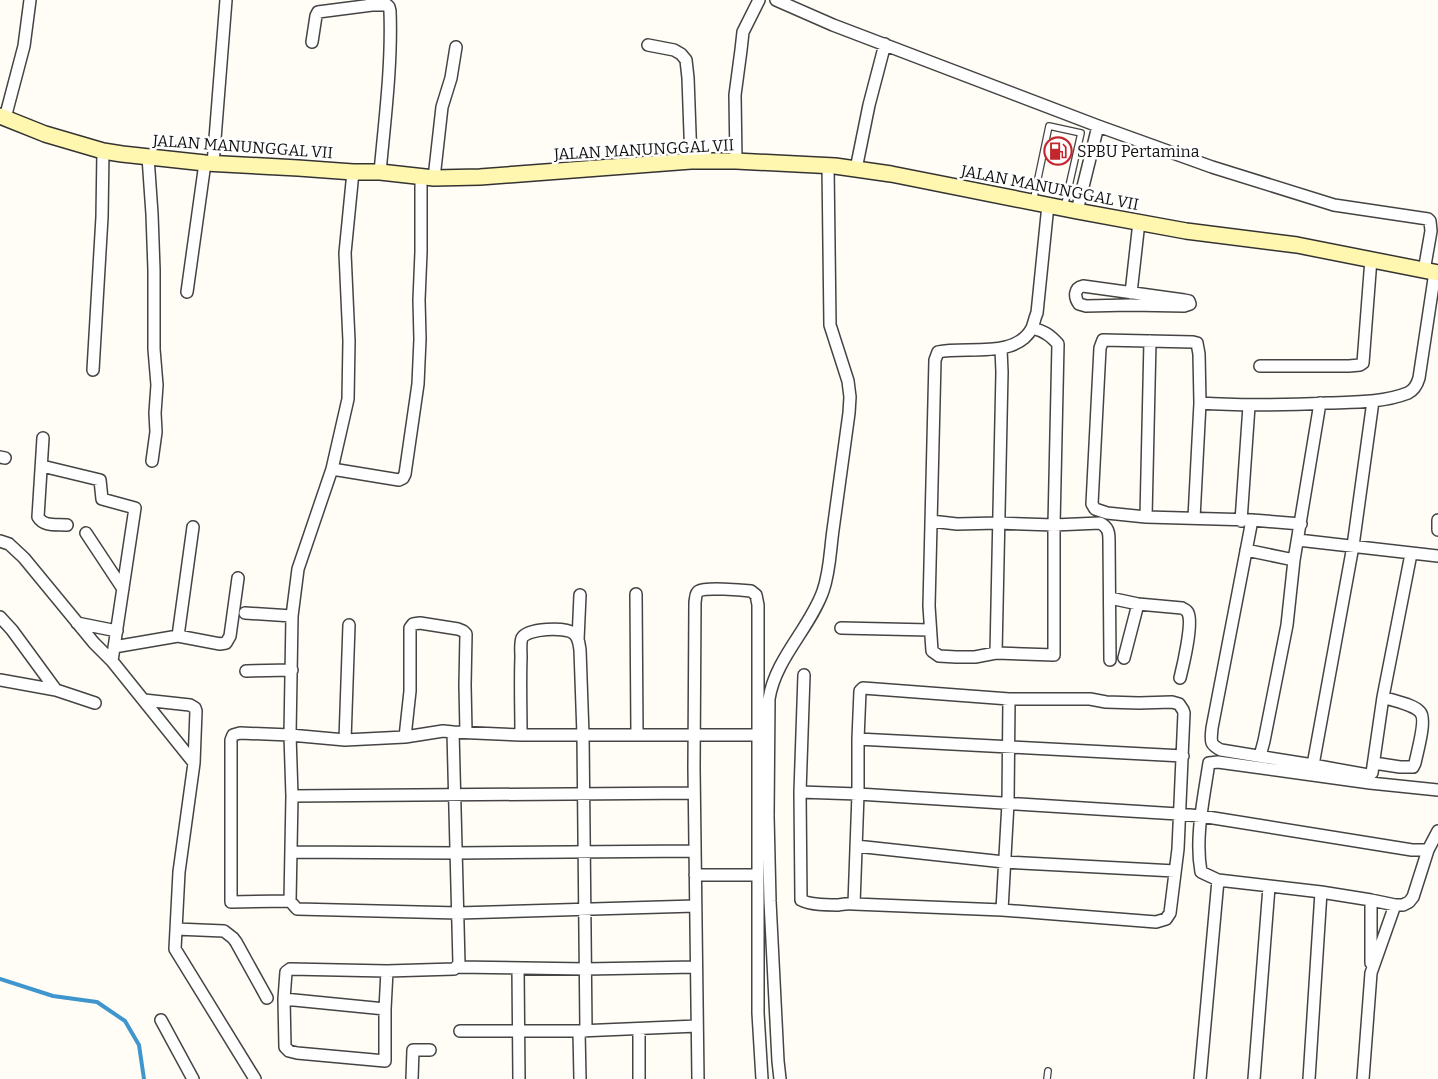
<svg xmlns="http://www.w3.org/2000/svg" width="1438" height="1079" font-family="Bitter,serif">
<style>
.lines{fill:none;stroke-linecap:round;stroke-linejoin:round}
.stream{stroke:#3f96cf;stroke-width:4}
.lane-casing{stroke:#444;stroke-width:8}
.street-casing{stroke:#444;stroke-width:14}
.secondary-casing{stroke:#333;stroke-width:18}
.lane{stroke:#fff;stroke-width:5.5}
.street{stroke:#fff;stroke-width:11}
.secondary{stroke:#fff6b0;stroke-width:15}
.labels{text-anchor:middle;stroke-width:5;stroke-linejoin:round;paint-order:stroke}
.street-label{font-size:16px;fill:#111;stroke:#fff}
.poi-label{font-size:16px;fill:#111;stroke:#fff;text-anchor:start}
</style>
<rect width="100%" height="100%" fill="#fffdf5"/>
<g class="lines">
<path class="stream" d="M0,979l53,17 44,6 28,19 14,24 5,34"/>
<g class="lane-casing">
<path id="lane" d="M1033,202l16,-76 32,7 -17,75
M1047,1079l1,-8"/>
</g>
<g class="street-casing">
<path id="street" d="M371,0l1,5h15l2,2 1,4c2,53 -5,107 -10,161
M776,0l57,25 265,101 114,41 122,38 94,14 2,2 1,10 -7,40
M312,42l4,-26 2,-4 54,-7
M648,45l26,5 7,4 5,6 2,18 3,83
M5,118l19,-72 6,-46
M148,157l4,57 2,56v79l3,36 -2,28 1,19 -4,29
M736,161l-1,-66 6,-45 2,-18 16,-32
M213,164l13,-164
M856,169l13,-64 16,-61
M434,178l8,-71 9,-29 5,-31
M1077,211l21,-85
M1083,286l101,14 5,1 1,3 -6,2 -54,-1 -44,1 -7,-2c-5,-7 -5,-16 4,-18z
M187,292l18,-129
M1131,293l8,-71
M1032,328c12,3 18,7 26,16l-4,181v130l-58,-2 -21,4h-19l-17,-1 -7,-5 -3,-45 6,-246 3,-8c29,-6 78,7 94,-24 2,-5 3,-11 5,-15l11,-108
M1260,366h89l11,-1 3,-2 8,-104
M93,370l9,-153 1,-66
M1200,403c43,3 85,2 127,0 27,-1 55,0 81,-10 6,-3 9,-8 11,-15l16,-106
M43,438l-5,79c6,10 18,7 29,8
M0,457l5,1
M42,466l58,14 2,19 33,9 -23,153
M332,469l67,11 4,-2 2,-4 13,-90 2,-45 -1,-39 2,-48v-75
M1146,517l4,-176
M1194,518l6,-115 -1,-49 -2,-11 -4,-1 -90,-2 -3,8 -8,156 3,5 12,4 39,4 106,3 49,4
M1252,520l-40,208c-1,13 -3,16 9,22l92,15 55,10 4,-2 11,-76 28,-143
M1438,520v10
M931,521l26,3 41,-1 56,2 46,-2c8,4 9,9 9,17l1,120
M1241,521l8,-115
M86,533l37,56
M1298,540l140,16
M0,541l9,3 15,14 70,85 18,18 82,102 -15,109 -4,77 80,130
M1246,550l48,10
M636,594l1,141
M1110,598l28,6 44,4c3,2 5,2 6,5 5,10 -5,53 -8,65
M245,613l47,3
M0,617l12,13 44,60
M77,623l40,8
M841,628l89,2
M178,636l15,-109
M578,640l2,-45
M114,647l64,-11 42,8 6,-1 4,-7 8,-58
M996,653l6,-281 -1,-23
M1124,658l14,-54
M246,671l46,-1
M804,675l-4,117 1,108c9,5 26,5 37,5 6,-1 10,-2 16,-1
M0,680l56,10 39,13
M863,688l146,11h81l16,3 33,1 33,-1 7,2 4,6 1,3 -6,136 -8,64 -4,6 -10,3 -154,-12 -148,-6 4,-110v-55l2,-48z
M144,700l46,5 5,3 1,3 -2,52
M453,732l68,3h241
M521,735c0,-26 -1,-52 0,-78 0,-5 -1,-14 1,-19 6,-10 43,-11 51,-5 6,4 6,11 7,17l3,85 3,296
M405,737l5,-46v-63l3,-4 7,-1 38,6 5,2 3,3 -1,51 1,47
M858,739l325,17
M345,740l4,-115
M1260,756l4,-15 23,-116 7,-65 26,-157
M1374,763l26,4h13l2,-4c2,-10 12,-44 5,-51 -7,-8 -27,-11 -37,-15
M1313,765l40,-219 20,-145
M800,792l58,2 320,20 23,2 211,34h16l10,-19
M292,796l402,-3
M856,846l148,16 171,9
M1428,850l-15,47 -4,5 -6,3h-8l-24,-5 -50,-8 -103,-12 -17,-8c-6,-33 2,-70 7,-103l1,-6 9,-1 152,21 68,7
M291,852l165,1 238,-2
M695,875h62
M1371,900v63
M290,901l2,-105 -2,-61 2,-119 6,-47 34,-100 16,-70 1,-58 -4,-88 8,-81
M1002,910l6,-107 1,-104
M176,929l48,2 9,7 3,4 31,56
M456,967l130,2 110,-2
M518,968l1,111
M387,971l-2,38v52l-88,-8 -8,-2 -4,-4 -1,-48 2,-27 4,-3 97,2 67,-2 5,-5 -6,-232 -10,-1 -38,6 -60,3 -55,-5 -50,-2 -7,2 -2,5v162l59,-1 7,8 161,4 237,-7
M284,999l101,10
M161,1020l32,59
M460,1031h119l118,-5
M579,1031l1,48
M412,1079l1,-29h17
M639,1079v-50
M698,1079l-4,-311 1,-166c1,-4 0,-9 4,-11 6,-4 43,-1 52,0l5,4 2,10v408l4,66
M780,1079l-2,-18 -8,-160 -2,-85 1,-117c6,-40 41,-71 54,-108 7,-20 7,-40 10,-61 5,-39 11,-78 16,-117l1,-16 -2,-16 -18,-56 -2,-159
M1200,1079l18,-199
M1254,1079l15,-192
M1309,1079l12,-187
M1363,1079l8,-106 24,-68"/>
</g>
<g class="secondary-casing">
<path id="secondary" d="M0,116l45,18 58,17 19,3 83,9 93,5 55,4h27l54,6 46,-1 211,-16h45l99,5 56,8 186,37 109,20 111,14 141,28"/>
</g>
<use href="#lane" class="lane"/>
<use href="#street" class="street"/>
<use href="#secondary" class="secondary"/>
</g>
<defs>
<g id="fuel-ring" transform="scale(1.4375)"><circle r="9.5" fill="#fff" stroke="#c4262e" stroke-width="1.5"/><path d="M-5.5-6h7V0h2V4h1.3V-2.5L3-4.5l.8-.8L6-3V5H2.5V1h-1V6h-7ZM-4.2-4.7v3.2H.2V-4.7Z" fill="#c4262e"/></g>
</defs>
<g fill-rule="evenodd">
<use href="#fuel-ring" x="1058" y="151"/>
</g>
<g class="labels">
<g class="street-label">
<text transform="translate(243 146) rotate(4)" y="6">JALAN MANUNGGAL VII</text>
<text transform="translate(644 149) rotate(-3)" y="6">JALAN MANUNGGAL VII</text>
<text transform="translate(1050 187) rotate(11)" y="6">JALAN MANUNGGAL VII</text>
</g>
<g class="poi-label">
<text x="1077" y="157">SPBU Pertamina</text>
</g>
</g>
</svg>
